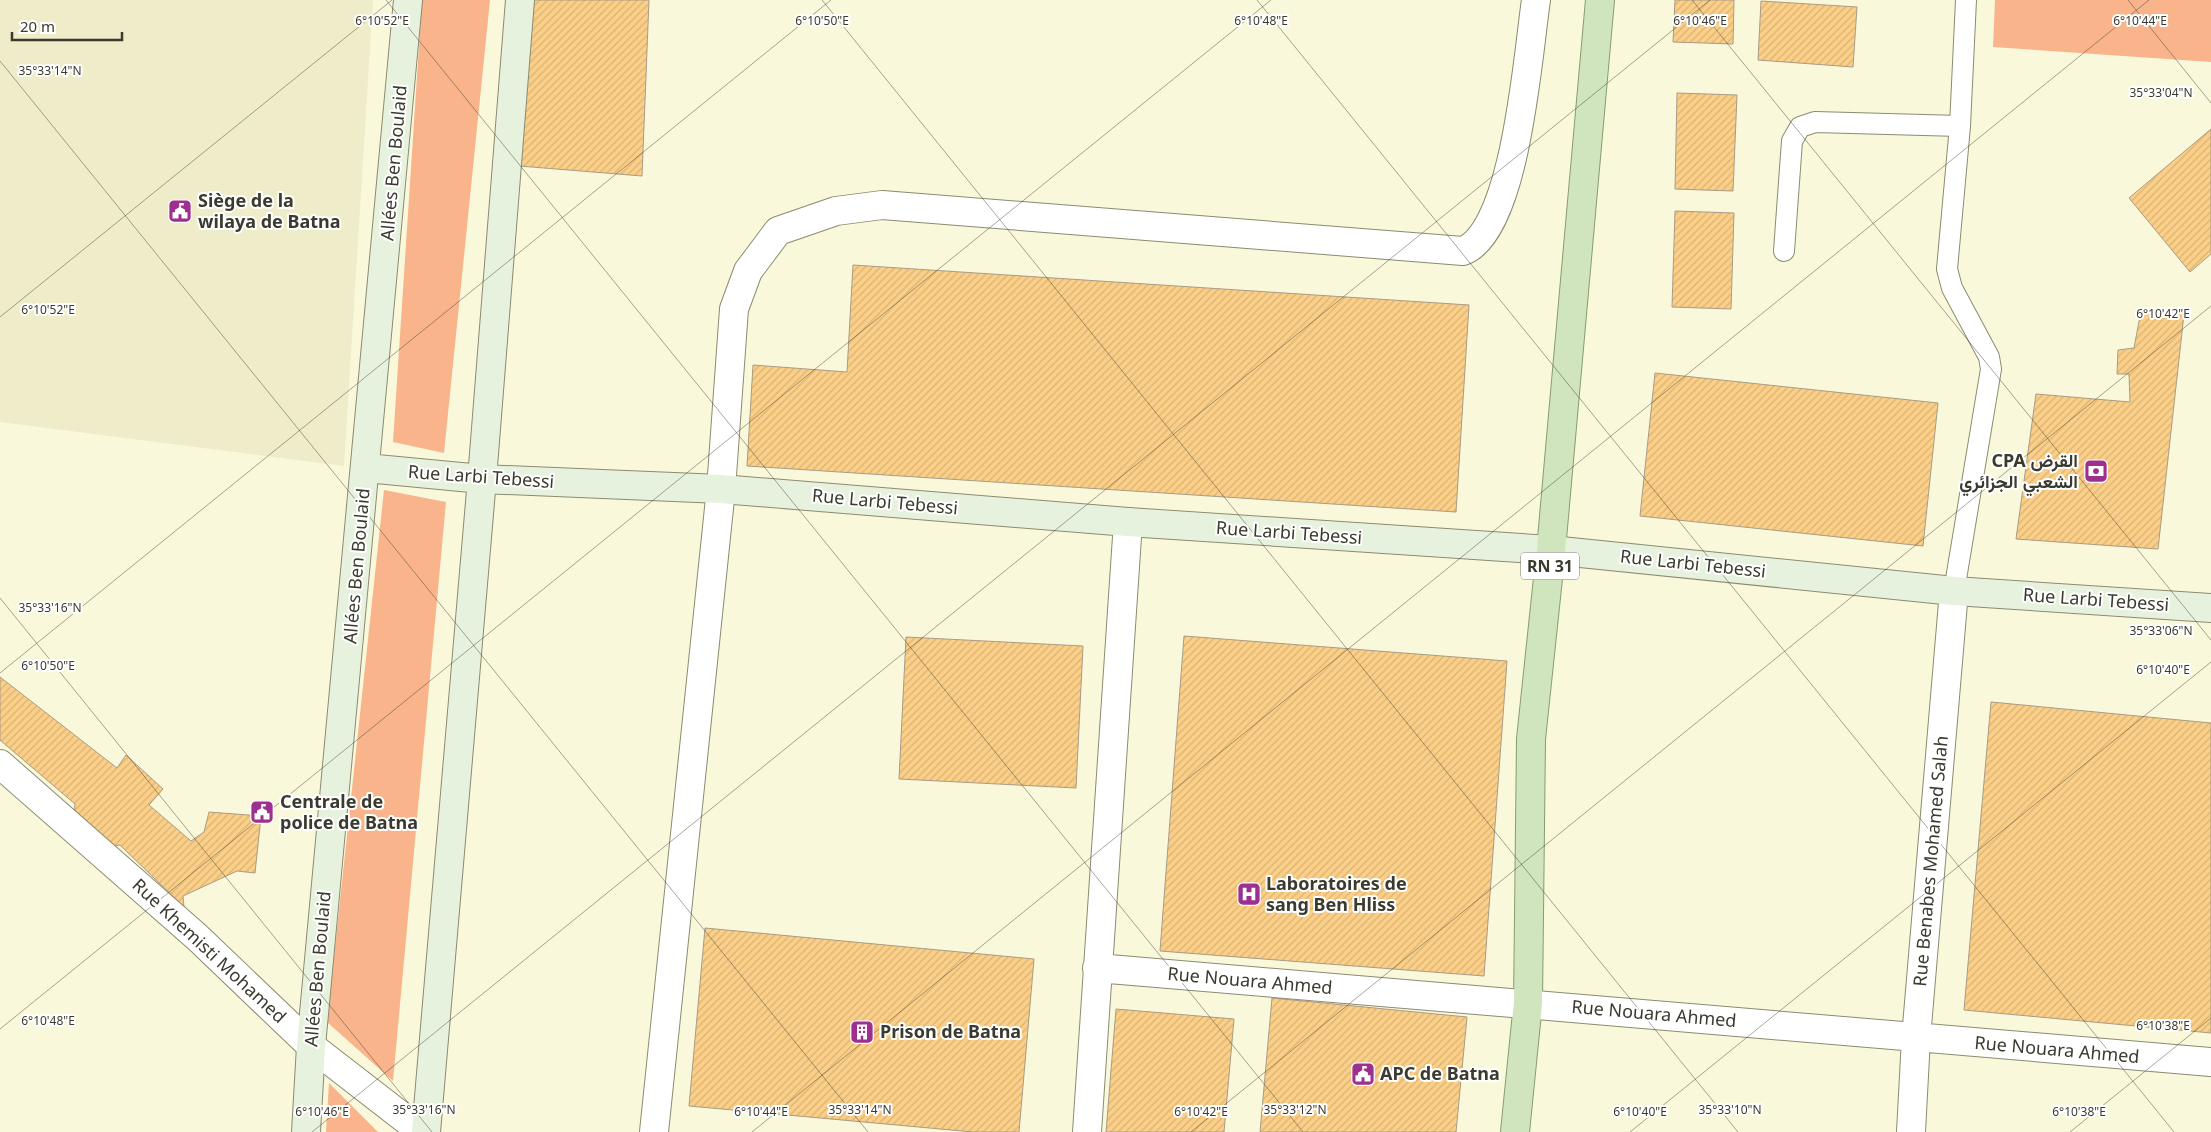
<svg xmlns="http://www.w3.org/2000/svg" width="2211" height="1132" font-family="'Noto Sans',Vazirmatn,sans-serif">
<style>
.built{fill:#eeecc9}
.park{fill:#f9b48b}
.building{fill:url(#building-hatch);stroke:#aa9b84}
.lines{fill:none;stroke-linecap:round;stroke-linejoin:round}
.lane-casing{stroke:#8c8a70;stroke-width:22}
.street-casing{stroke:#8c8a70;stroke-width:30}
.secondary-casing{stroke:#8c8a70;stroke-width:30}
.primary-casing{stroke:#879d6f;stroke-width:30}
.lane{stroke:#fff;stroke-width:20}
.street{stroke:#fff;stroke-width:28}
.secondary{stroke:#e7f2de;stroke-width:28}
.primary{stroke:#d0e4bd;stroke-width:28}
.ticks{fill:none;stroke:#3b3a2f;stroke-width:1;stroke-opacity:0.45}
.labels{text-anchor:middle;stroke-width:4;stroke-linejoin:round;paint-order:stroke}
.shield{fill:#fff;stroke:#76756d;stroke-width:1}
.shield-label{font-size:16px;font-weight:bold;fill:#3b3a2f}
.street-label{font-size:18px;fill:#3b3a2f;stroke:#fff}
.poi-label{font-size:18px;font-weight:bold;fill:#3b3a2f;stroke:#fff;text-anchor:start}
.ticks-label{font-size:12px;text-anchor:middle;fill:#3b3a2f;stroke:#fff;stroke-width:4;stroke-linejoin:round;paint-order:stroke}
</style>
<defs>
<pattern id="building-hatch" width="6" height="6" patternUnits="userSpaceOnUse" patternTransform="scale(1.25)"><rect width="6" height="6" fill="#fbcf87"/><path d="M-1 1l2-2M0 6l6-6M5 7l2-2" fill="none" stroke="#d8b275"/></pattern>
</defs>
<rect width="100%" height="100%" fill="#f9f8db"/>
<path class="built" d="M0,0h373l-29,466 -344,-44z"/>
<path class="park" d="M422,0h68l-46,453 -51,-11z
M1995,0h216v62l-218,-15z
M384,490l62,12 -53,579 -66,-59z
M329,1083l49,49h-52z"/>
<path class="building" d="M522,0h127l-7,176 -135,-11z
M1675,0h59l-1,44 -60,-2z
M1761,1l96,6 -4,60 -95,-7z
M1677,93l60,2 -4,96 -58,-2z
M2211,129v125l-21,18 -61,-74z
M1675,211l59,2 -3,96 -59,-2z
M853,265l616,40 -13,207 -709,-46 6,-101 94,7z
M2141,311l43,3 -26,235 -142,-10 20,-145 94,8 -1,-28h-12l1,-24 16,-2z
M1655,373l283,30 -15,143 -283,-30z
M1184,636l323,25 -23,315 -324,-25z
M906,637l177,9 -7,142 -177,-9z
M0,677l117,91 9,-13 37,34 -14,16 42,36 13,-9 5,-20 52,4 -6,57 -18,-2 -54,25 1,11 -64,-62 -13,2 -33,-30 1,-13 -75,-64z
M1991,702l220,21v310l-247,-23z
M705,928l329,31 -15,173h-46l-284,-26z
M1272,998l195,19 -11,115h-196z
M1116,1009l118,10 -10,113h-118z"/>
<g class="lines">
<g class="lane-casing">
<path id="lane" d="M1784,251l8,-110 8,-14 15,-5 145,4
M1954,591l37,-222 -2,-12 -37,-69 -5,-19 13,-143 6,-126"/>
</g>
<g class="street-casing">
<path id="street" d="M0,764l197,173 114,109 111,86
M1097,968l1114,94
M654,1132l67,-643 13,-180 14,-38 30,-40 58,-20 46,-6 581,46c53,-20 65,-198 73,-251
M1087,1132l41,-610
M1911,1132l5,-94 38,-447"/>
</g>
<g class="secondary-casing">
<path id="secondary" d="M366,468l116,11 239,10 407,33 423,28 403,41 257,17
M306,1132l5,-86 97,-1046
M426,1132l56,-653 38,-479"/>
</g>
<g class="primary-casing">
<path id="primary" d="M1515,1132l13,-129 3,-264 20,-189 49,-550"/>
</g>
<use href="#lane" class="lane"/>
<use href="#street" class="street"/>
<use href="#secondary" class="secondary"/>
<use href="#primary" class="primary"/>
</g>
<path class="ticks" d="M386,0l917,1132M822,0l916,1132M1257,0l917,1132M1692,0l519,640M2128,0l83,103M0,61l868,1071M0,317l392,-317M0,598l432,534M0,673l831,-673M0,1029l1271,-1029M312,1132l1398,-1132M752,1132l1397,-1132M1191,1132l1020,-826M1630,1132l581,-470M2070,1132l141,-114"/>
<defs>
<g id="civic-square" transform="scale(1.25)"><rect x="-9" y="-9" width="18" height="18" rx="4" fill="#9d2f8e" stroke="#fff"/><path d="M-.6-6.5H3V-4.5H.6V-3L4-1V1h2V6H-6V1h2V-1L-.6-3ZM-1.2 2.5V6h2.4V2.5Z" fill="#fff"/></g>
<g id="bank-square" transform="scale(1.25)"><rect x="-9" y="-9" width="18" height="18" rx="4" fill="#9d2f8e" stroke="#fff"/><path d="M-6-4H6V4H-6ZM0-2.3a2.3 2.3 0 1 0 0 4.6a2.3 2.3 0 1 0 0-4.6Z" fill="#fff"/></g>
<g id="hospital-square" transform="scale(1.25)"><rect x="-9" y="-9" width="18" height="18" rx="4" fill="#9d2f8e" stroke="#fff"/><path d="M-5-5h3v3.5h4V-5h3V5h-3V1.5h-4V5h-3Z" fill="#fff"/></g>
<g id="building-square" transform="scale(1.25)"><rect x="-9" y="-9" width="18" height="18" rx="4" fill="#9d2f8e" stroke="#fff"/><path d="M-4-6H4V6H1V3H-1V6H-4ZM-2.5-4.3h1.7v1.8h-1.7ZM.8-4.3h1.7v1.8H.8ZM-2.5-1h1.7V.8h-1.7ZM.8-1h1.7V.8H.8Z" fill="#fff"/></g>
</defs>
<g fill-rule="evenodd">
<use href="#civic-square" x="180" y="211"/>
<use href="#bank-square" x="2096" y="471"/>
<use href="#civic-square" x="262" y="812"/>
<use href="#hospital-square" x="1249" y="894"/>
<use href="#building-square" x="862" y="1032"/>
<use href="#civic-square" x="1363" y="1074"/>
</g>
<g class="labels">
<rect class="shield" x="1521" y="552.5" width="58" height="27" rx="4"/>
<g class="shield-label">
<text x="1550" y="572">RN 31</text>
</g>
<g class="street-label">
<text transform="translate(394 163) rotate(-85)" y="6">Allées Ben Boulaid</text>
<text transform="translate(481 477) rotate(4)" y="6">Rue Larbi Tebessi</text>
<text transform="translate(885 502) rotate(5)" y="6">Rue Larbi Tebessi</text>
<text transform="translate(1289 533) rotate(4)" y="6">Rue Larbi Tebessi</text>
<text transform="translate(1693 564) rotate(6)" y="6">Rue Larbi Tebessi</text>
<text transform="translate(357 566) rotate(-85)" y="6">Allées Ben Boulaid</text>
<text transform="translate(2096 600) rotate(4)" y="6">Rue Larbi Tebessi</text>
<text transform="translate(1931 861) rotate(-85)" y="6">Rue Benabes Mohamed Salah</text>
<text transform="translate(209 951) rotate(43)" y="6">Rue Khemisti Mohamed</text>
<text transform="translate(318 969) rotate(-85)" y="6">Allées Ben Boulaid</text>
<text transform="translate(1250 981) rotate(5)" y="6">Rue Nouara Ahmed</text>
<text transform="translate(1654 1014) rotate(5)" y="6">Rue Nouara Ahmed</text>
<text transform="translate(2057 1050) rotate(5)" y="6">Rue Nouara Ahmed</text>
</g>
<g class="poi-label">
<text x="198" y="207">Siège de la<tspan x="198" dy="21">wilaya de Batna</tspan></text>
<text x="2078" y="467" text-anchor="end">CPA القرض<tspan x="2078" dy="21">الشعبي الجزائري</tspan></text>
<text x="280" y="808">Centrale de<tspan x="280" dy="21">police de Batna</tspan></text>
<text x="1266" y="890">Laboratoires de<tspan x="1266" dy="21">sang Ben Hliss</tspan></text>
<text x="880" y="1038">Prison de Batna</text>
<text x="1380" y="1080">APC de Batna</text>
</g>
</g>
<g class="ticks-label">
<text x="382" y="25">6°10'52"E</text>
<text x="822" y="25">6°10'50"E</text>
<text x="1261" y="25">6°10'48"E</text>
<text x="1700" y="25">6°10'46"E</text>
<text x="2140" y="25">6°10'44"E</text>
<text x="50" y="75">35°33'14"N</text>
<text x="2161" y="97">35°33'04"N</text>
<text x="48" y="314">6°10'52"E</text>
<text x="2163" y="318">6°10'42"E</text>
<text x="50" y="612">35°33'16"N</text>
<text x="2161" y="635">35°33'06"N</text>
<text x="48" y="670">6°10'50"E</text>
<text x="2163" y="674">6°10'40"E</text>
<text x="48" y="1025">6°10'48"E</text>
<text x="2163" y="1030">6°10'38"E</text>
<text x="424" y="1114">35°33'16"N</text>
<text x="860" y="1114">35°33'14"N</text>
<text x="1295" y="1114">35°33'12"N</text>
<text x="1730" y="1114">35°33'10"N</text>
<text x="322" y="1116">6°10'46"E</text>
<text x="761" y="1116">6°10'44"E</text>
<text x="1201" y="1116">6°10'42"E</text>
<text x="1640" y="1116">6°10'40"E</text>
<text x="2079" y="1116">6°10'38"E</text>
</g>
<path d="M12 32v8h110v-8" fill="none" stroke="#3b3a2f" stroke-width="2.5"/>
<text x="20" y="32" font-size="15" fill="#3b3a2f" stroke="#ffffff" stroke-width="4" paint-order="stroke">20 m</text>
</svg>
